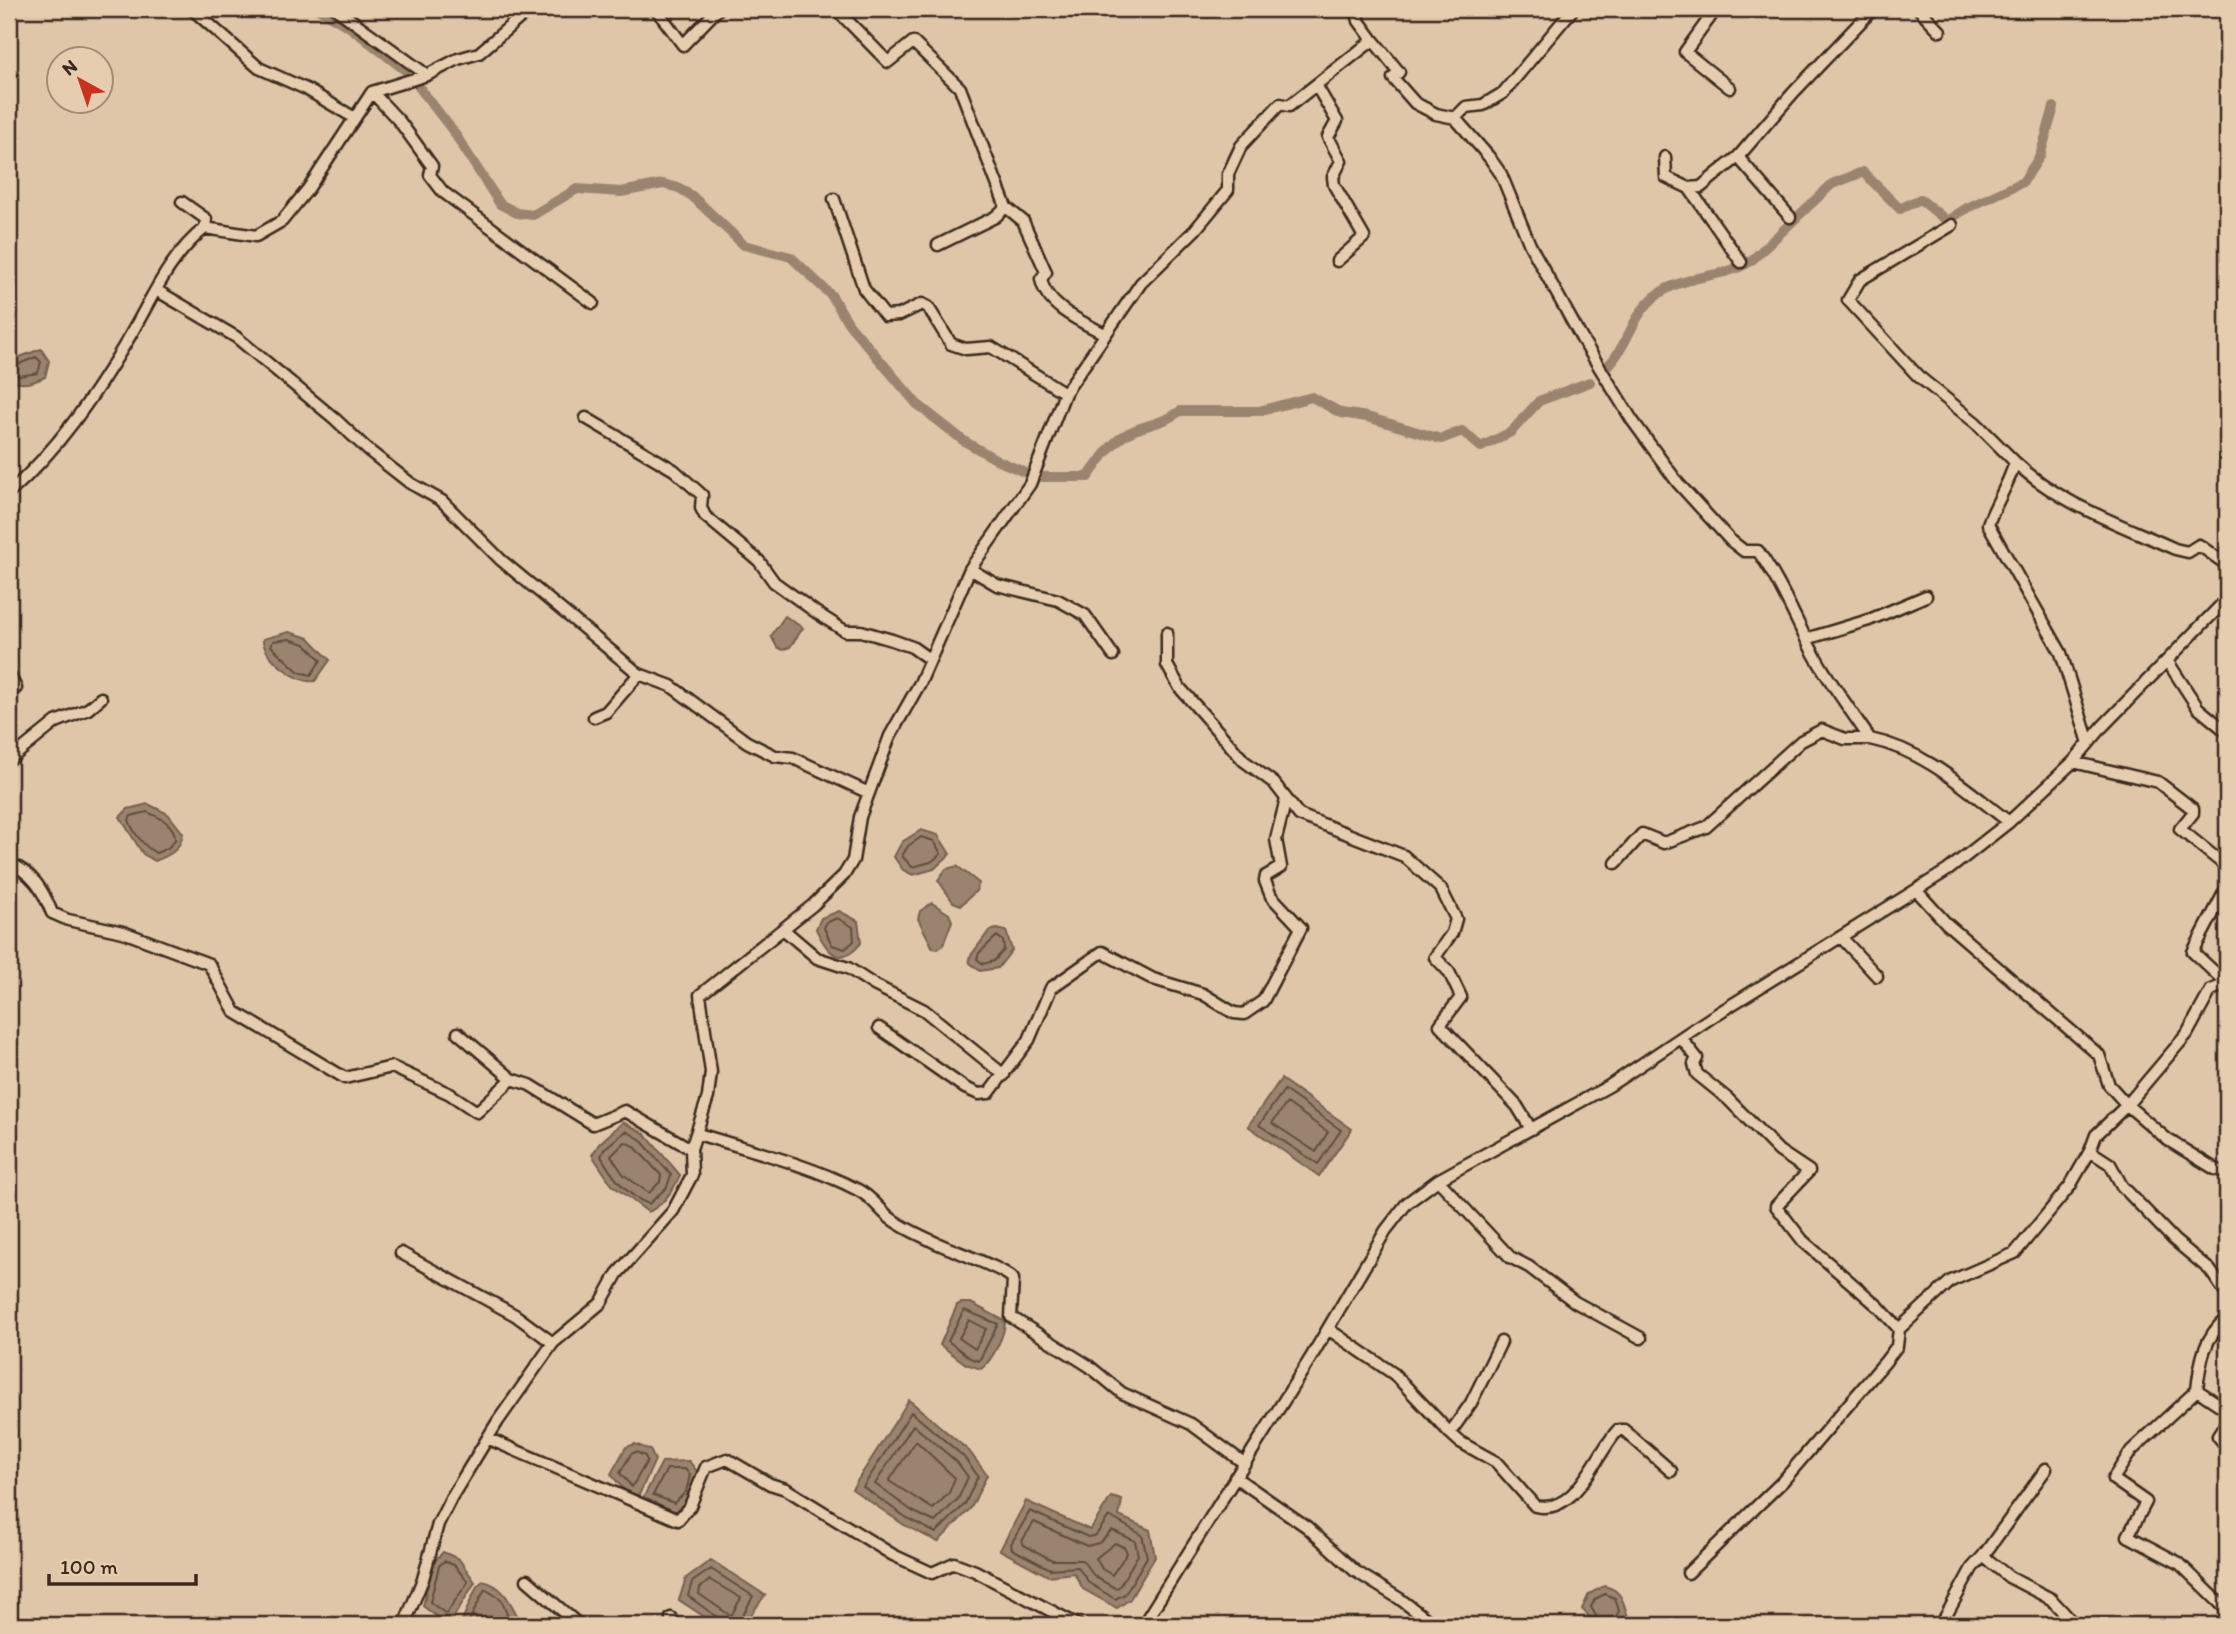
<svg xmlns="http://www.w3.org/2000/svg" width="2236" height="1634" font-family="Itim,sans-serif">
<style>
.water{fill:#9a846f;stroke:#74604f;stroke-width:2}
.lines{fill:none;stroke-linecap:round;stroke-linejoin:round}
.shore{stroke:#614e3e;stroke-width:2}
.canal{stroke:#9a846f;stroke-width:10}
.minor-casing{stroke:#3b2a1e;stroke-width:15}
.minor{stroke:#e7cdaf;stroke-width:10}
</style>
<rect width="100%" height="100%" fill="#e0c6a9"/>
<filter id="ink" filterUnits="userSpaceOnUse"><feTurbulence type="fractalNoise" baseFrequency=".0143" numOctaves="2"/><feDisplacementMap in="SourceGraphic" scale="14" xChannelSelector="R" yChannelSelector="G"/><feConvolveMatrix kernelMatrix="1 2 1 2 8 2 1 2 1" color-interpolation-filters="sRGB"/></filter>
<g filter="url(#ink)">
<path class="water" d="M41,349l8,12 -4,16c-13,6 -24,10 -36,1v-17z
M785,616l18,12 -13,19 -7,3 -6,-3 -6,-11z
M289,632l20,6 21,22 -15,21c-17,4 -54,-26 -52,-42z
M148,804l20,10 15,19c-3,18 -13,22 -28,28l-12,-7 -23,-37 8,-8z
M921,830l17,5 12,19 -16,15 -21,6 -10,-5 -9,-13 8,-15z
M957,866l22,17 -3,8 -15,14 -8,-3 -15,-22 8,-11z
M932,903l17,11 3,7 -9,24 -5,4 -5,-1 -15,-29 2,-8z
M839,911l19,10 3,22c-21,26 -34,9 -45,-14l5,-11z
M997,929l9,2 6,19 -14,18 -18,3 -10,-8 -1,-5 20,-27z
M1281,1079l71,50 -33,47 -71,-50z
M623,1122l21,11 36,42c-7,16 -16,30 -32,37l-36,-27 -20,-30 7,-11z
M961,1303h10l34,18c0,14 -13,40 -24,48l-15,-5 -26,-19 17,-40z
M909,1400l60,51 18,24 -16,33 -33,34 -34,-17 -52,-36z
M635,1444l15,6 5,10 -16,35c-14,0 -20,-11 -28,-21l15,-27z
M689,1461l10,13 -7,22 -15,16 -35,-12 20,-38z
M1111,1497l11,3 -3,16 31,14 5,27 -25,42 -13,9 -34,-19 -9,-16 -26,3 -48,-26 26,-49 64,29z
M443,1552l16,7 16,23 -25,41h-5l-22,-17 10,-43z
M711,1560l54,35 -21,30h-27l-38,-25 7,-22z
M483,1581c21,5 27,21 36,38l-2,6h-57l17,-39z
M1604,1586c18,4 19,15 24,31l-15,8h-16l-15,-16 7,-15z"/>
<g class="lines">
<path class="shore" d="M36,357l5,5 -3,11 -19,3 -8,-4 1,-5z
M289,639l16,5 16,16 -10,15 -12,-3 -28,-26 2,-5z
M147,812c12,5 29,12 28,28l-7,8 -12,5c-12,-6 -23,-21 -27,-33l2,-4z
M921,837l13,4 7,13 -10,8 -19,5 -10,-11 6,-10z
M837,918l16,9 1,14 -9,8 -13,-4 -8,-17 2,-5z
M997,936l6,5 1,9 -10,11 -11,3 -6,-5 2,-6z
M1284,1090l57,40 -23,34 -59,-39z
M1287,1103l41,29 -12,20 -44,-29z
M626,1131l14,8 31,36 -4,12 -18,17c-21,-7 -38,-29 -48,-48l4,-8z
M625,1142l9,4 27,29 -1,7 -11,11 -25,-18 -13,-19z
M964,1310l34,14 -19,37 -9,-3 -22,-17z
M969,1320l17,9 -11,20 -16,-11z
M911,1412l52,44 15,20 -13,28 -29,29 -29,-15 -44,-31z
M913,1425l44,37 11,15 -10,22 -23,23 -23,-11 -37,-27z
M916,1441l39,37 -6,15 -16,16 -44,-28z
M636,1452l9,4 2,5 -15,26 -12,-14 11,-19z
M667,1469h18l5,6 -4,17 -12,11 -21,-8z
M1030,1511l58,26 8,-2 13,-19 33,19 5,22 -22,37 -10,5 -26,-16 -11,-16 -28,2 -38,-20 -1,-5z
M1034,1522l53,24 12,-3 13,-13 23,11 3,14 -19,32 -4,1 -20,-11 -13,-17h-30l-28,-15 -2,-4z
M1115,1543l10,5 2,5 -15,22 -10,-6 -6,-11z
M444,1561l10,4 14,17 -22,32 -16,-12 9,-36z
M710,1580l31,18 -10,18 -32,-22 1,-6z
M467,1625l18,-36 16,10 10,26
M720,1625l-3,-8 -29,-21 4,-14 19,-13 42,27 -15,29
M1601,1625l-10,-18 4,-8 10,-5 10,4 4,13 -8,14"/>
<path class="canal" d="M318,9l33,19 54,42
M419,87l34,44 47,73 17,9 16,2 44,-26 44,3 42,-8 16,4 13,8 52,49 47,12 40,38 18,29 68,80 47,37 35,20 25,11
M1609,365c24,-26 22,-57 59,-77 27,-14 58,-11 83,-27l81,-77 31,-12 37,37 20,-10 27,22 20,-13 56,-26 17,-26 14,-49
M1042,477h46c11,-15 21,-32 37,-42 17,-11 38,-10 55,-24h79l53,-14 29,16 26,4 74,22 21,-8 19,16 30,-15 28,-31 51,-19"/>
<g class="minor-casing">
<path id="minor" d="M192,9l67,59 47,21 47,28
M336,9l91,66
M656,9l27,36 35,-36
M836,9l52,53 25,-20 47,46 46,119 -11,10 -57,28
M1716,9l-31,43 45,36
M1919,9l21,22
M1373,40l26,32 -6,6 22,25 21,11 19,4 34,39 12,17 29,71 52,94 50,81 46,63 52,57 14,11h14c20,28 32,56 47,86 18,37 43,69 65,102 54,11 96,50 139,83
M1316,85l21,36 -9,16 13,24 -8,16 1,8 30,52 -27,24
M372,92l28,30 32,44 -2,9 13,17 150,111
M1455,118l11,-11 17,-2 20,-12 70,-84
M1665,157l1,20 23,11 12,-1 13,-11 24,-19 55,-64 80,-84
M1738,157l52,60
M1689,188l52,74
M834,199l30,90 21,27 14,-1 23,-11 6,3 23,37 15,5 25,-2 74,46
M182,202l24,17 -1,9
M1006,207l17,14 23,51 -5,7c5,28 41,43 64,55
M1952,225l-92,55 -12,20 70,76 58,47 39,39c-6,22 -19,40 -27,62l73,129 28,90
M156,290l80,47 99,82 33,31 42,33 32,18 59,59 138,114
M586,418l88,52 28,25 -1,13 4,8 54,45 15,21 43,31 28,18h16l31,9 20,7 17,12
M2015,462c44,42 105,62 160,87l13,3 11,-7 28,20
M9,493c49,-44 84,-95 118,-152 24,-40 41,-84 78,-113l51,8 26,-15 26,-32 64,-97 55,-17 31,-16 21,-6 51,-44
M970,569l27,16 61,15 27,15 28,40
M1167,633v32l13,23 64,73 30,22 25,32 105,41 37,33 15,30 -4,14 -17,24 14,15 12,25 -21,28 77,81 14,23
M1806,639l63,-19 57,-24
M2168,662l30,46 29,24
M9,674l7,14
M594,717l12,-5 33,-38 32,12 76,56 28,14 18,2 76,35
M9,760l47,-38 32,-13 13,-11
M2073,762l85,20 35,27v4l-13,16 47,38
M9,863c24,10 34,27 43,50l16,7 55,12 86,32 26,48 110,66 47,-11 58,27 27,18 35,-33
M1616,863l26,-29 22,9 42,-16 95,-86 21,-11 23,9h25
M1916,890l30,33 153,132 10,30 18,20 -31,30 -6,16
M783,929l34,29 31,10 26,17 50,25 80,65
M1841,937l36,39
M2226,983l-33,-31 34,-65
M2227,984l-16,6 -24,44 -60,71 41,35 47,29 12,4
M879,1028l86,60 14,6 10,-1 40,-53 22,-52 51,-36 51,27 50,15 31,19 10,1 19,-13 38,-73 -30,-32 -6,-15 1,-5 15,-9 -5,-28 10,-40
M458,1033l54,46 18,6 63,39 32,-13 66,38
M1681,1038l16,20 -3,6 3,10 31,25 51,52 30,20 -33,35 27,35 76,66 20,22 52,-48 64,-28 55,-67 20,-35 20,13 12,22 52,54 36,30 17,25
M698,1134c52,16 112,31 160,56 14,7 21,19 32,28 13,10 28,16 42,23 16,8 74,28 81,38l-2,38 78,49 33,27 69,31 53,39
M1438,1180l72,77 19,10 46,35 66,36
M401,1253l114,62 38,28 -55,78 -47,77 -13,26 -15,55 -19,46
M2227,1318c-23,19 -27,43 -30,72l30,20
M1328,1329l66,45 56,59
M1501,1342l-30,61 -21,30 10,9 36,20 39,44c42,10 61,-53 83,-76h6l47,41
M553,1343l48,-40 16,-29 56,-63 19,-36 -1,-26 17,-52 3,-25 -11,-77 113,-90 31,-30 9,-15 7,-43 30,-81 30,-53 50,-114 60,-85 35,-91 76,-110 54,-53 33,-40v-16l13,-28 39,-42 9,2 84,-66 -14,-19 -3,-12
M2197,1390l-66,61 -18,28 33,23 -18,34 51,27 48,47
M2227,1422l-9,14 9,11
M489,1439l189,81 12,-14 16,-39 21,-8 43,25 16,5 107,66 39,18 22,-10 21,8 103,54
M2046,1469l-63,87 26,21 42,22 24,26
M1235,1477l72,50 48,44 45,28 34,26
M1688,1573l94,-91 103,-120 12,-16 2,-17
M527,1580l52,45
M671,1618l1,7
M1143,1625l167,-266 76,-129 21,-27 31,-23 171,-94 103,-69 236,-147 61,-48 64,-60 30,-36 124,-127
M1941,1625l31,-57 11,-12
M2223,1625l4,-4"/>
</g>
<use href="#minor" class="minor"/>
</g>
</g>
<rect width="2236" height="1634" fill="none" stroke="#e7cdaf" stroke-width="35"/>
<rect x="18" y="18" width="2201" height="1599" fill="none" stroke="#3b2a1e" stroke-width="2.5" filter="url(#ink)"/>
<g transform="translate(80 80) rotate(320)"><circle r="33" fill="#e7cdaf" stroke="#a28c75" stroke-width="2"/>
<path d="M0-5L12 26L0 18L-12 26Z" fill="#c8321e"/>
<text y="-10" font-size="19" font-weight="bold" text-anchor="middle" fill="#3b2a1e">N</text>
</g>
<path d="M49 1574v10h147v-10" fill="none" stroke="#3b2a1e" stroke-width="3.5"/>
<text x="60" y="1574" font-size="21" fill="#3b2a1e" stroke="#e7cdaf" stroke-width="5" paint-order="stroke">100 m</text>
</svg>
